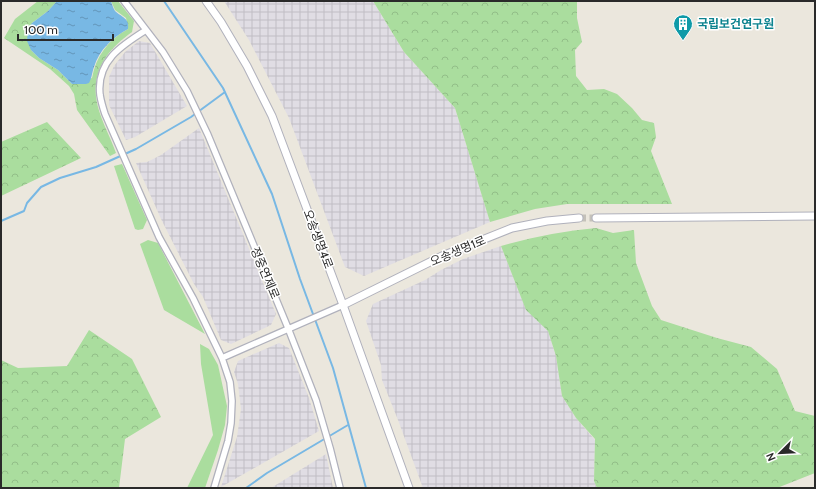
<svg xmlns="http://www.w3.org/2000/svg" width="816" height="489" font-family="Cabin,'Noto Sans KR',sans-serif">
<style>
.industrial{fill:url(#industrial-grid)}
.grass{fill:#aadd9e}
.forest{fill:url(#forest-crowns)}
.water{fill:url(#water-ripples)}
.lines{fill:none;stroke-linecap:round;stroke-linejoin:round}
.stream{stroke:#78b8e4;stroke-width:2}
.tertiary-tunnel{stroke:#c4c1b9;stroke-width:7;stroke-dasharray:7 3.5;stroke-linecap:butt}
.minor-casing{stroke:#b0b1bc;stroke-width:8}
.tertiary-casing{stroke:#b0b1bc;stroke-width:9}
.minor{stroke:#fff;stroke-width:5.5}
.tertiary{stroke:#fff;stroke-width:7}
.labels{text-anchor:middle;stroke-width:3;stroke-linejoin:round;paint-order:stroke}
.culture-label{font-size:12px;font-weight:bold;fill:#0d838f;stroke:#fff;text-anchor:start}
.street-label{font-size:12px;fill:#2a2a2a;stroke:#fff}
</style>
<defs>
<pattern id="industrial-grid" width="8" height="8" patternUnits="userSpaceOnUse"><rect width="8" height="8" fill="#e0dde4"/><path d="M0 4h8M4 0v8" fill="none" stroke="#c0bec4"/></pattern>
<pattern id="forest-crowns" width="20" height="18" patternUnits="userSpaceOnUse"><rect width="20" height="18" fill="#aadd9e"/><path d="M2 6a3 3 0 1 1 6 0M12 15a3 3 0 1 1 6 0" fill="none" stroke="#92be88"/></pattern>
<pattern id="water-ripples" width="26" height="14" patternUnits="userSpaceOnUse"><rect width="26" height="14" fill="#78b8e4"/><path d="M2 4q2-2 4 0t4 0M15 11q2-2 4 0t4 0" fill="none" stroke="#6396b9"/></pattern>
</defs>
<rect width="100%" height="100%" fill="#ebe7dd"/>
<path class="industrial" d="M224,1h149l31,51 51,56 35,114 -126,54 -19,-9 -56,-149 -40,-78z
M139,41l11,2 37,63 -52,31 -9,3 -17,-35v-28l5,-11 11,-14z
M199,128l77,186 -5,11 -40,19 -10,-4 -18,-43 -9,-13 -32,-63 -26,-58 11,-1 14,-7z
M501,246l24,61 23,24 8,25 6,40 14,22 19,22 -1,41 3,7h-174l-25,-68 -16,-40 -1,-15 -15,-44 7,-17 52,-24 16,-10 22,-11z
M279,343l10,5 20,50 10,33 -98,56 16,-50 4,-28 -3,-25 -4,-12 4,-11z
M326,454l7,34h-62z"/>
<path class="grass" d="M122,164l25,56 -4,9 -5,1 -3,-1 -21,-63z
M148,240l10,3 47,91 -41,-24 -24,-66z
M200,344l9,5 9,16 9,41 -2,19 -7,25 -13,38h-18l26,-53 -12,-71z"/>
<path class="forest" d="M38,1h19l-9,10 -16,12 -1,27 8,8 19,12 14,14 20,-6c4,-22 16,-38 36,-49l-2,-11 -11,-8 -4,-9h7l16,20 -2,11c-22,16 -39,35 -36,65 2,18 14,39 20,56l-6,3 -33,-46 -3,-16 -5,-8 -19,-17 -46,-31 11,-19z
M373,1h204v17l5,24 -7,8 1,26 11,14 17,-1 13,5 15,14 10,12 12,3 2,14 -5,14 21,53h-105l-32,5 -45,13 -35,-114 -51,-56z
M47,122l34,36 -80,38v-54z
M596,228l17,5 21,-3 2,33 16,43 9,14 56,18 34,9 26,22 18,42 20,5v57l-38,15h-180l-3,-7 1,-42 -19,-21 -14,-22 -6,-40 -8,-25 -22,-21 -25,-64c32,-9 63,-15 95,-18z
M89,330l43,29 29,58 -36,22 -6,49h-118v-128l17,8 49,-2z"/>
<path class="water" d="M57,1h54c1,3 2,7 4,10 6,6 15,7 13,18 -15,8 -29,21 -34,38 -2,5 -2,11 -5,16l-3,1h-14l-14,-14 -19,-12 -8,-8 -4,-9 1,-13 4,-5 16,-12z"/>
<g class="lines">
<path class="stream" d="M164,1l59,87 49,106 28,85 33,89 33,120
M1,221l23,-10 3,-8 14,-16 19,-9 36,-11 40,-18 55,-32 34,-25
M246,488l21,-15 81,-48"/>
<path class="tertiary-tunnel" d="M579,218h17"/>
<g class="minor-casing">
<path id="minor" d="M124,1l39,51 24,39 21,44 80,193 28,72 14,48 10,40
M146,30c-24,15 -50,31 -46,65 1,6 3,13 5,19l54,123 34,61 29,60 8,24 2,19 -1,22 -3,18 -14,47
M222,358l121,-53"/>
</g>
<g class="tertiary-casing">
<path id="tertiary" d="M206,1l15,21 26,44 25,50 71,189 66,183
M596,218l219,-2
M343,305l99,-49 70,-28 35,-7 32,-3"/>
</g>
<use href="#minor" class="minor"/>
<use href="#tertiary" class="tertiary"/>
</g>
<defs>
<g id="building-pin" transform="scale(1)"><path d="M0 17L-7.5 6A9.5 9.5 0 1 1 7.5 6Z" fill="#0f9aa8" stroke="#fff"/><path d="M-4-6H4V6H1V3H-1V6H-4ZM-2.5-4.3h1.7v1.8h-1.7ZM.8-4.3h1.7v1.8H.8ZM-2.5-1h1.7V.8h-1.7ZM.8-1h1.7V.8H.8Z" fill="#fff"/></g>
</defs>
<g fill-rule="evenodd">
<use href="#building-pin" x="683" y="24"/>
</g>
<g class="labels">
<g class="culture-label">
<text x="697" y="28">국립보건연구원</text>
</g>
<g class="street-label">
<text transform="translate(318 239) rotate(69)" y="4">오송생명4로</text>
<text transform="translate(458 251) rotate(-23)" y="4">오송생명1로</text>
<text transform="translate(265 273) rotate(67)" y="4">정중연제로</text>
</g>
</g>
<rect width="816" height="489" fill="none" stroke="#2a2a2a" stroke-width="4"/>
<g transform="translate(780 453) rotate(246)" stroke="#ffffff" stroke-width="3" paint-order="stroke">
<path d="M0-3L7 15L0 10L-7 15Z" fill="#2a2a2a"/>
<text y="-6" font-size="11" font-weight="bold" text-anchor="middle" fill="#2a2a2a">N</text>
</g>
<path d="M18 34v6h95v-6" fill="none" stroke="#2a2a2a" stroke-width="2"/>
<text x="24" y="34" font-size="12" fill="#2a2a2a" stroke="#ffffff" stroke-width="3" paint-order="stroke">100 m</text>
</svg>
